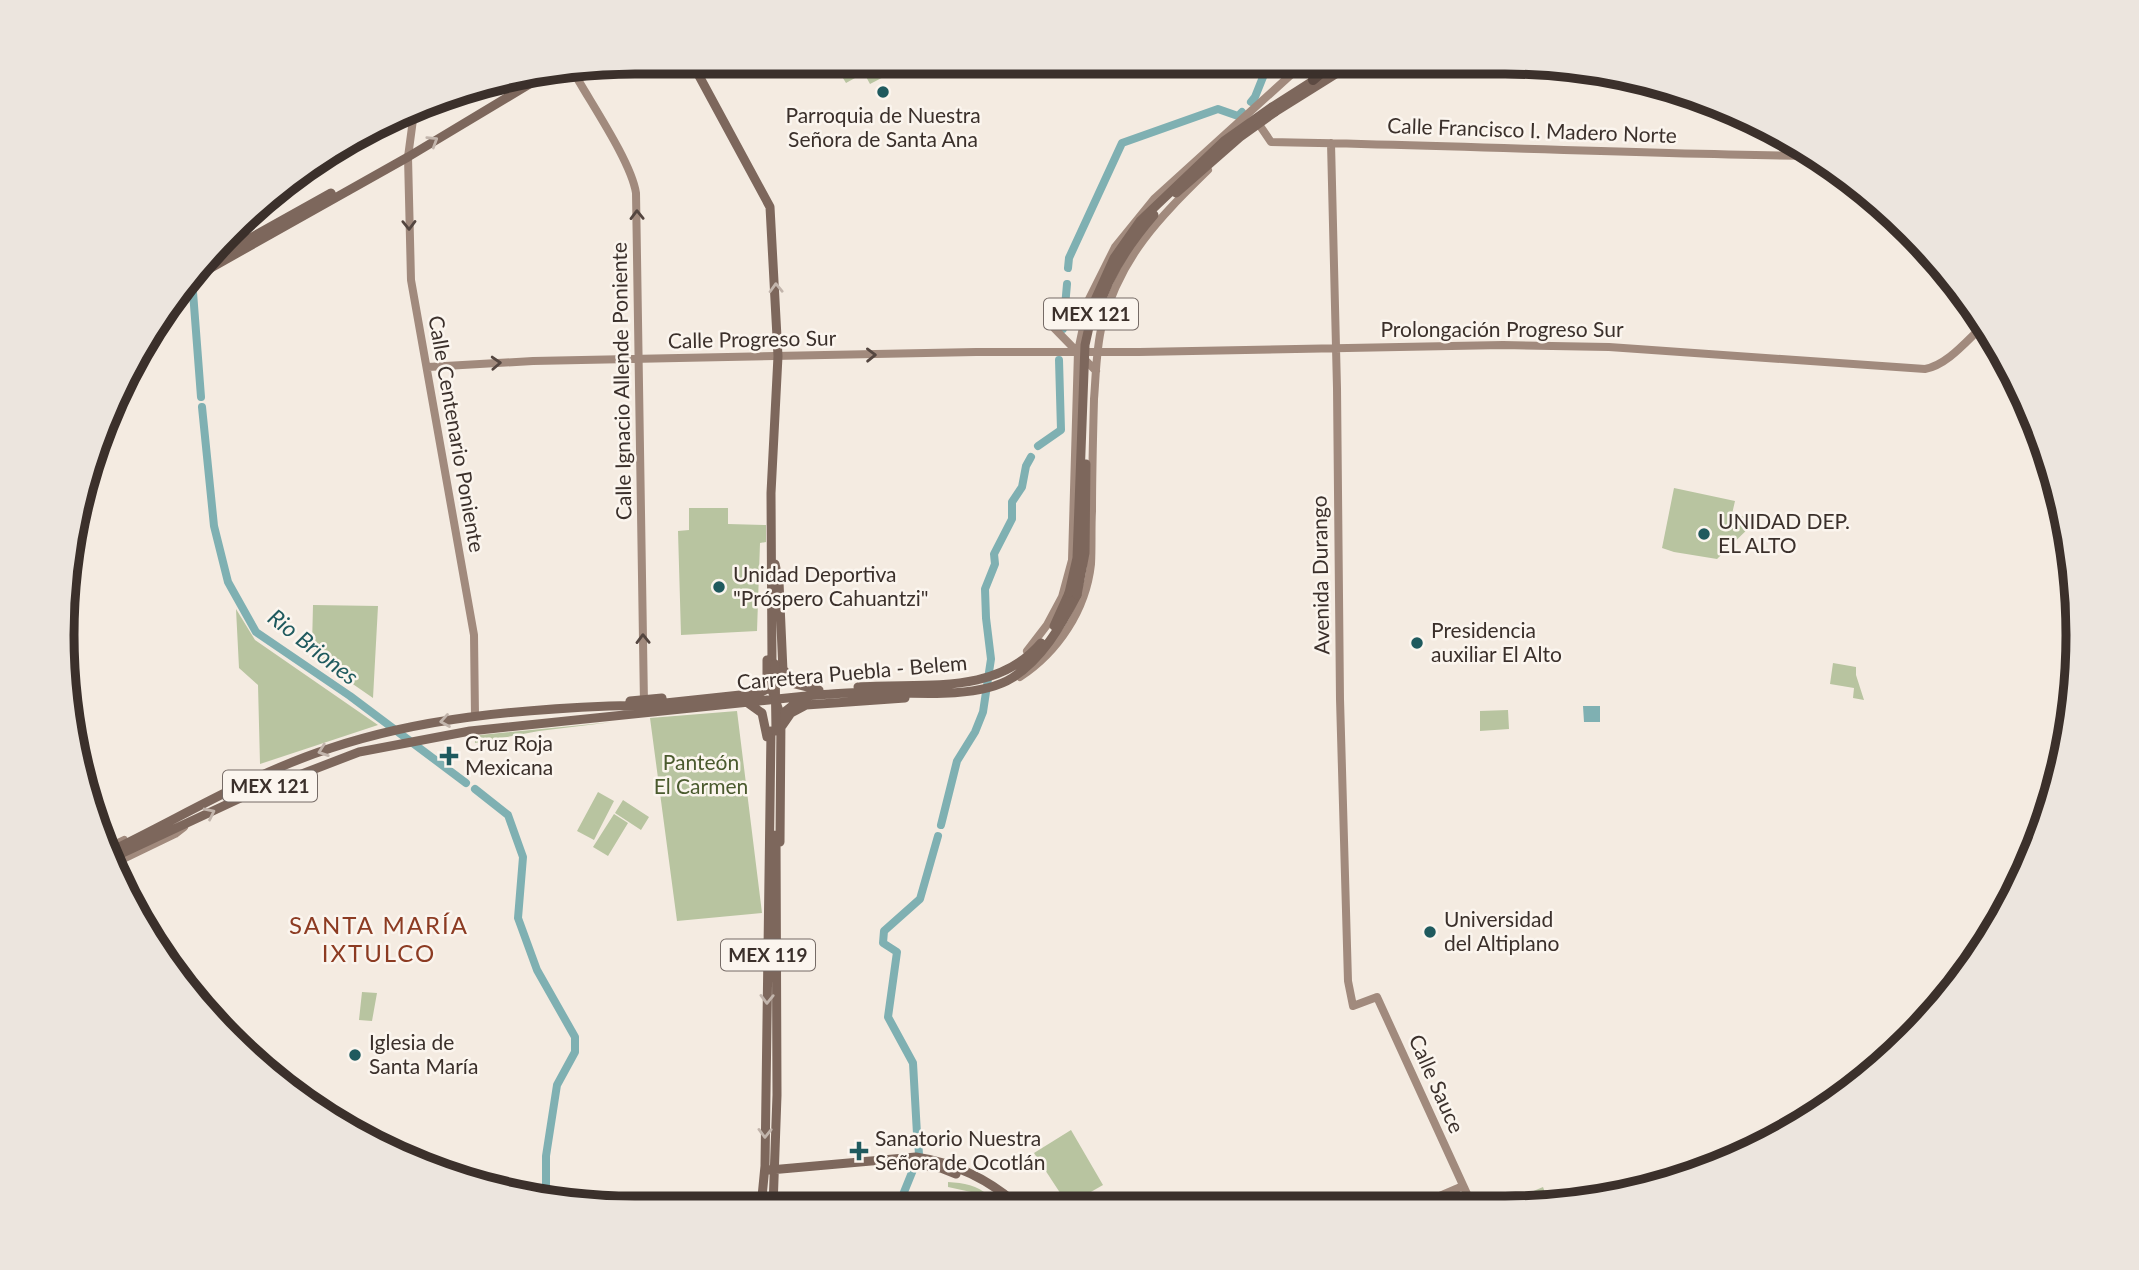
<svg xmlns="http://www.w3.org/2000/svg" width="2139" height="1270" font-family="Lato,sans-serif">
<style>
.green{fill:#b8c4a0}
.water{fill:#7fb0b2}
.lines{fill:none;stroke-linecap:round;stroke-linejoin:round}
.river{stroke:#7fb0b2;stroke-width:8}
.secondary{stroke:#a18a7d;stroke-width:8}
.primary{stroke:#7d675c;stroke-width:9}
.highway{stroke:#5c4a42;stroke-width:10}
.primary-bridge{stroke:#7d675c;stroke-width:9}
.oneway{stroke:#c2b5ac}
.oneway2{stroke:#544640}
.poi-dot{fill:#1f5a5e;stroke:#fbf5ee;stroke-width:2.5}
.labels{text-anchor:middle;stroke-width:5;stroke-linejoin:round;paint-order:stroke}
.shield{fill:#fbf5ee;stroke:#756b66;stroke-width:2}
.shield-label{font-size:19px;font-weight:bold;fill:#3b302b}
.poi-label{font-size:21px;fill:#3b302b;stroke:#fbf5ee;text-anchor:start}
.street-label{font-size:21px;fill:#3b302b;stroke:#fbf5ee}
.park-label{font-size:21px;fill:#4a5a2e;stroke:#fbf5ee}
.water-label{font-size:23px;font-style:italic;fill:#1f5a5e;stroke:#fbf5ee}
.quarter-label{font-size:24px;letter-spacing:2px;fill:#8c3b22;stroke:#fbf5ee}
.rim{fill:none;stroke:#3b302b;stroke-width:9}
</style>
<rect width="100%" height="100%" fill="#f4ebe1"/>
<path class="green" d="M833,62h59l5,8 -27,14 -6,-11 -18,10z
M1674,488l61,13 -3,13 25,6 -40,39 -43,-7 -12,-4z
M689,508h39v16l38,1v17l-6,1 -3,88 -76,4 -3,-104 11,-1z
M313,605l65,1 -5,92 -55,-38 -6,-14z
M236,609l19,31 123,85 -118,39 -2,-79 -19,-17z
M1833,663l23,4v8l8,25 -11,-2 1,-10 -24,-4z
M1508,710l1,19 -29,2v-20z
M737,711l25,202 -85,8 -27,-203z
M613,722l-74,9 -64,12v-6l5,-2z
M598,792l16,9 -20,39 -17,-9z
M623,800l26,17 -8,13 -26,-17z
M614,814l14,9 -20,33 -15,-9z
M362,992l15,1 -5,28 -13,-1z
M1071,1130l32,55 -35,20 -34,-52z
M948,1182c16,1 29,3 41,14l-2,11h-19l3,-15 -23,-5z
M1543,1187l7,19 -21,1 -5,-12z"/>
<path class="water" d="M1583,706h17v16h-16z"/>
<g class="lines">
<path class="river" d="M1251,102l4,-5 14,-35
M1068,268l1,-10 53,-115 96,-34 20,7 4,-4
M192,279l9,118
M1063,329l4,-45
M202,407l12,119 14,56 28,50 94,64 116,87
M1038,446l23,-16 -2,-70
M475,789l33,26 15,42 -5,61 19,52 38,67v15l-18,33 -11,71v41
M941,825l16,-64 18,-29 8,-20 8,-53 -5,-41 -1,-29 10,-25 -1,-10 18,-35v-17l10,-15 4,-21 5,-9
M917,1134l-4,-71 -25,-46 9,-65 -14,-9 1,-12 36,-32 18,-63
M898,1207l21,-52 -1,-16"/>
<path class="secondary" d="M573,71c17,31 58,90 63,122l8,511
M414,112l-6,45 3,123 63,355 1,81
M1256,120l15,22c183,3 365,12 547,14
M1331,143l6,245 3,311 8,282 5,25 24,-9 96,210
M1053,327l43,44
M428,367l105,-6 443,-9h163l364,-7 106,2 316,22c23,-4 43,-30 60,-45
M1027,651l20,-26 15,-28 10,-37 6,-209 11,-52 26,-52 39,-48 151,-137
M1020,677c38,-25 66,-67 71,-113 1,-18 0,-36 1,-53 0,-38 1,-75 2,-112 2,-24 2,-50 8,-74 19,-69 56,-106 106,-155
M107,848l17,-8
M115,863l60,-29 9,-7
M1414,1207l49,-21"/>
<path class="primary" d="M691,61l79,146 8,149 -7,137 1,171
M1272,107l47,-30
M1275,112l80,-50
M211,260l120,-67
M193,278l215,-121 135,-81
M1054,626l15,-33
M767,660v20l6,13
M783,669l12,15 24,6
M858,687c63,-5 137,10 183,-44
M775,699l6,18 -1,125
M630,701l32,-3
M748,703l14,10 5,24
M656,704l103,-11 19,-9 5,-13 -4,-89 -4,-18
M778,717l14,-11 12,-5
M782,726l9,-13 15,-8 99,-7
M109,852c73,-35 144,-79 222,-104 90,-30 184,-38 278,-42 18,-1 36,1 54,0
M112,858l135,-63 112,-43 111,-21 346,-36c19,-1 39,-3 59,-3 37,1 104,7 137,-14 30,-19 49,-52 65,-83
M902,1162l39,6 15,6
M770,1170l146,-13c40,6 74,23 104,50
M761,1207l4,-41 6,-435
M773,1207l4,-112 -1,-260"/>
<path class="highway" d="M1313,80l21,-18"/>
<path class="primary-bridge" d="M1176,193l64,-56 35,-25
M1097,314c10,-37 31,-69 57,-99
M1069,593l8,-35 8,-213 10,-45 19,-42 26,-37 84,-80 48,-34
M1077,595l8,-42 1,-89
M775,664l1,67"/>
</g>
<defs><path id="oneway-chevron" d="M-2-3.5L2.5 0L-2 3.5" fill="none" stroke-width="1.6" stroke-linecap="round" stroke-linejoin="round" transform="scale(1.75)"/></defs>
<g class="oneway">
<use href="#oneway-chevron" transform="translate(433 141) rotate(-32)"/>
<use href="#oneway-chevron" transform="translate(776 288) rotate(-92)"/>
<use href="#oneway-chevron" transform="translate(445 721) rotate(171)"/>
<use href="#oneway-chevron" transform="translate(323 751) rotate(161)"/>
<use href="#oneway-chevron" transform="translate(210 813) rotate(-26)"/>
<use href="#oneway-chevron" transform="translate(767 999) rotate(91)"/>
<use href="#oneway-chevron" transform="translate(765 1133) rotate(91)"/>
</g>
<g class="oneway2">
<use href="#oneway-chevron" transform="translate(637 215) rotate(-91)"/>
<use href="#oneway-chevron" transform="translate(409 225) rotate(89)"/>
<use href="#oneway-chevron" transform="translate(871 355) rotate(-1)"/>
<use href="#oneway-chevron" transform="translate(496 363) rotate(-3)"/>
<use href="#oneway-chevron" transform="translate(643 639) rotate(-91)"/>
</g>
<g class="poi-dot">
<circle cx="883" cy="92" r="7"/>
<circle cx="1704" cy="534" r="7"/>
<circle cx="719" cy="587" r="7"/>
<circle cx="1417" cy="643" r="7"/>
<path d="M445.5 745.5h7v7h7v7h-7v7h-7v-7h-7v-7h7z"/>
<circle cx="1430" cy="932" r="7"/>
<circle cx="355" cy="1055" r="7"/>
<path d="M855.5 1140.5h7v7h7v7h-7v7h-7v-7h-7v-7h7z"/>
</g>
<g class="labels">
<g class="shield">
<rect x="1044" y="298.5" width="94" height="31" rx="5"/>
<rect x="223" y="770.5" width="94" height="31" rx="5"/>
<rect x="721" y="939.5" width="94" height="31" rx="5"/>
</g>
<g class="shield-label">
<text x="1091" y="321">MEX 121</text>
<text x="270" y="793">MEX 121</text>
<text x="768" y="962">MEX 119</text>
</g>
<g class="poi-label">
<text x="883" y="123" text-anchor="middle">Parroquia de Nuestra<tspan x="883" dy="24">Señora de Santa Ana</tspan></text>
<text x="1718" y="529">UNIDAD DEP.<tspan x="1718" dy="24">EL ALTO</tspan></text>
<text x="733" y="582">Unidad Deportiva<tspan x="733" dy="24">"Próspero Cahuantzi"</tspan></text>
<text x="1431" y="638">Presidencia<tspan x="1431" dy="24">auxiliar El Alto</tspan></text>
<text x="465" y="751">Cruz Roja<tspan x="465" dy="24">Mexicana</tspan></text>
<text x="1444" y="927">Universidad<tspan x="1444" dy="24">del Altiplano</tspan></text>
<text x="369" y="1050">Iglesia de<tspan x="369" dy="24">Santa María</tspan></text>
<text x="875" y="1146">Sanatorio Nuestra<tspan x="875" dy="24">Señora de Ocotlán</tspan></text>
</g>
<g class="street-label">
<text transform="translate(1532 131) rotate(2)" y="7">Calle Francisco I. Madero Norte</text>
<text x="1502" y="337">Prolongación Progreso Sur</text>
<text transform="translate(752 340) rotate(-1)" y="7">Calle Progreso Sur</text>
<text transform="translate(622 381) rotate(-91)" y="7">Calle Ignacio Allende Poniente</text>
<text transform="translate(456 434) rotate(80)" y="7">Calle Centenario Poniente</text>
<text transform="translate(1321 575) rotate(-91)" y="7">Avenida Durango</text>
<text transform="translate(852 673) rotate(-5)" y="7">Carretera Puebla - Belem</text>
<text transform="translate(1436 1084) rotate(66)" y="7">Calle Sauce</text>
</g>
<g class="park-label">
<text x="701" y="770">Panteón<tspan x="701" dy="24">El Carmen</tspan></text>
</g>
<g class="water-label">
<text transform="translate(313 647) rotate(38)" y="8">Rio Briones</text>
</g>
<g class="quarter-label">
<text x="379" y="934">SANTA MARÍA<tspan x="379" dy="28">IXTULCO</tspan></text>
</g>
</g>
<path d="M0 0H2139V1270H0ZM635 74H1505A561 561 0 0 1 2066 635V635A561 561 0 0 1 1505 1196H635A561 561 0 0 1 74 635V635A561 561 0 0 1 635 74Z" fill="#ece5de" fill-rule="evenodd"/>
<path class="rim" d="M635 74H1505A561 561 0 0 1 2066 635V635A561 561 0 0 1 1505 1196H635A561 561 0 0 1 74 635V635A561 561 0 0 1 635 74Z"/>
</svg>
